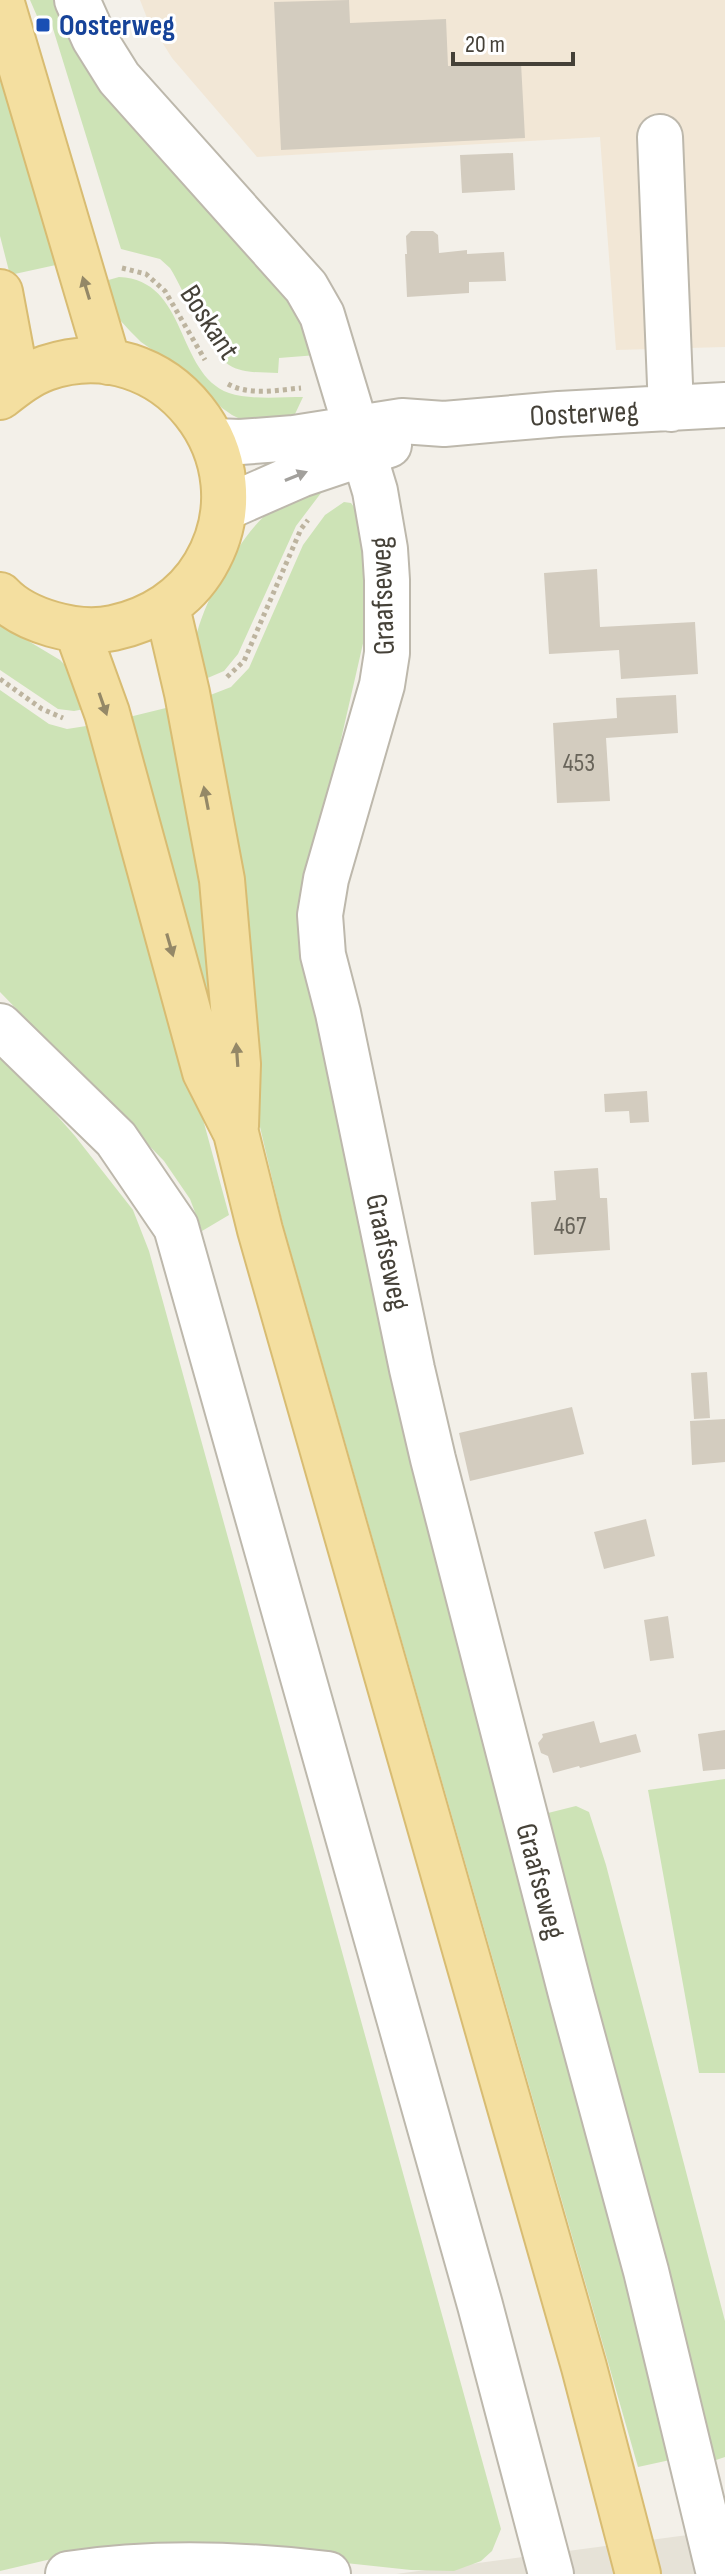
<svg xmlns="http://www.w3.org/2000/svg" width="725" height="2574" font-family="'Sofia Sans Condensed',sans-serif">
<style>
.residential{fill:#e6e2d7}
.commercial{fill:#f2e7d6}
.green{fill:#cde3b6}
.building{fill:#d3ccbf}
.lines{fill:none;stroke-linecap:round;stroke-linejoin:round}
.minor-casing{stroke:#bdb8ac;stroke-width:48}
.major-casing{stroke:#d8bc72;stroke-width:48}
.path{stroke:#bdb49f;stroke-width:5;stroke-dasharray:4 4;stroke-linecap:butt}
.minor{stroke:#fff;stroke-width:44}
.major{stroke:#f4dfa0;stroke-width:44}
.oneway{fill:#948867}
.oneway2{fill:#a2a09c}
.transit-dot{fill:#1a4fb4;stroke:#fff;stroke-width:3}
.labels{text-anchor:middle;stroke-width:6;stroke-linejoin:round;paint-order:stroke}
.number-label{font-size:26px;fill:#68645a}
.transit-label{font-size:30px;font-weight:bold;fill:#164399;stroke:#fff;text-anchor:start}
.street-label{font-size:30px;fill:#454138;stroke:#fff}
</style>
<rect width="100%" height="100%" fill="#f3f0e9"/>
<path class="residential" d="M725,2530v44h-329z"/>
<path class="commercial" d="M140,0h585v347l-109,3 -16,-213 -343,20 -85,-99 -25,-40z"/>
<path class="green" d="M30,0h29l241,310 17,45 -38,3 -1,15c-16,-1 -35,1 -49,-8 -19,-11 -45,-75 -59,-97l-10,-9 -39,-10 -71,-230 -10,4z
M0,34l65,229 -55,12 -10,-39z
M119,277c70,3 56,96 110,116 19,7 53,4 74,4l-8,17 -7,4 -46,2 -10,-5 -10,-7 -35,-34 -46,-32 -11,-11 -11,-12 -14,-38z
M324,489l-28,37 -58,128 -14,17 -21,9c-3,-11 -8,-25 -8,-36 3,-34 48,-115 77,-134 15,-9 35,-14 52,-21z
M344,502l7,1 10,13 9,97 -64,279 94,504 270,1064 -32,7 -355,-1242 -27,-115 -56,-411 31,-12 18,-19 54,-123 22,-30z
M0,624l60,36 14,14 16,34 -16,3 -16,-2 -58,-39z
M0,690l49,34 18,5 32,-5 64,248 66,243 -27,16 -12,-32 -26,-38 -164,-169z
M174,706l7,32 43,318 -99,-338z
M0,1051l75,85 58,74 16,41 352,1278 -9,22 -11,10 -27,10 -43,-1 -169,-18 -125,-2 -70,10 -47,11z
M725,1779v294h-26l-51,-283z
M576,1806l13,6 17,53 119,456v136l-12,4c-48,-218 -109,-432 -169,-647z"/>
<path class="building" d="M349,0l1,23 96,-4 2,47 73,-3 4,75 -244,12 -7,-148z
M513,153l2,37 -53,3 -2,-38z
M411,231h22l5,4 1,18 28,-3v4l37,-2 2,29 -37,1v11l-62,4 -2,-43h2l-1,-18z
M597,569l3,58 95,-5 3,52 -77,5 -2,-29 -70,4 -5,-81z
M676,695l2,38 -72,5 4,63 -53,2 -4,-80 64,-5 -1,-20z
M647,1091l2,31 -19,1 -1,-12 -24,1 -1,-18z
M598,1168l2,30h7l3,52 -76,5 -3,-53 25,-2 -2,-29z
M707,1372l3,46 -16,1 -3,-46z
M572,1407l12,47 -114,27 -11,-48z
M725,1419v43l-33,3 -2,-44z
M646,1519l9,37 -51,13 -10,-37z
M668,1616l6,42 -24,3 -6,-41z
M594,1721l6,22 36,-9 5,18 -61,16 -1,-2 -26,7 -5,-17 -7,-3 -3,-10 5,-6 -1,-3z
M725,1730v39l-22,2 -5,-37z"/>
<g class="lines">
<g class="minor-casing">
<path id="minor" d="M77,0l17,38 25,40 187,209 16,28 53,176 10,58 2,31v73l-5,32 -56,194 -6,36 3,40 15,58 74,356 21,90 138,535 75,277 73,303
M660,137l11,272
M214,441l26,1 54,-4 108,-17 42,3 115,-10 166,-9
M225,508l75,-33 89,-30
M0,1026l116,113 60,88 304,1078 71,269
M68,2574c85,-13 175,-10 260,0"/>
</g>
<g class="major-casing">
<path id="major" d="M1,0l107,362
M0,292l17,91
M0,397c14,-11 29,-23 46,-29 119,-41 222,90 159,197 -20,34 -54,55 -92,63 -35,8 -89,-7 -113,-33
M167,607l20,86 35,187 16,184 -2,62
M77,630l30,83 98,359 31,61 24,97 324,1137 54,207"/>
</g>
<path class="path" d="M122,268l24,6 19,17 40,69
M228,384c21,12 50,6 73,4
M227,677l17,-16 57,-132 7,-9
M0,679l42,30 21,9"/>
<use href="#minor" class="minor"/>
<use href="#major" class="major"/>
</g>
<defs><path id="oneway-solid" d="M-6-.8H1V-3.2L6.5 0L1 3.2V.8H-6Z" transform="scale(2)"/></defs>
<g class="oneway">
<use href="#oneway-solid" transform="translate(86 288) rotate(-107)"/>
<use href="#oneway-solid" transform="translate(103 704) rotate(71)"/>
<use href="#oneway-solid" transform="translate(206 798) rotate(-101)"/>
<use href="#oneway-solid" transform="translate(170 945) rotate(74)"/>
<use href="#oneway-solid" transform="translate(237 1055) rotate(-94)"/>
</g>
<use class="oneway2" href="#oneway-solid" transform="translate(296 476) rotate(-22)"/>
<rect class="transit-dot" x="35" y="17" width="16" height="16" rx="4"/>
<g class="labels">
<g class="number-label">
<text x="579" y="771">453</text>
<text x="570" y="1234">467</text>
</g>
<g class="transit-label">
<text x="59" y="35">Oosterweg</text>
</g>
<g class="street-label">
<text transform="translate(210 322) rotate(57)" y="10">Boskant</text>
<text transform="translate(584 413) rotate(-3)" y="10">Oosterweg</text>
<text transform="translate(382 596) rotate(-92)" y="10">Graafseweg</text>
<text transform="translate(388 1252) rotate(78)" y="10">Graafseweg</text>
<text transform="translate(541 1881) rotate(75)" y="10">Graafseweg</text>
</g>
</g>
<path d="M453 52v12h120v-12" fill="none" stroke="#454138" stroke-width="4"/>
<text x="465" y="52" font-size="24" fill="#454138" stroke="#ffffff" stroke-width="6" paint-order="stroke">20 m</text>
</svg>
